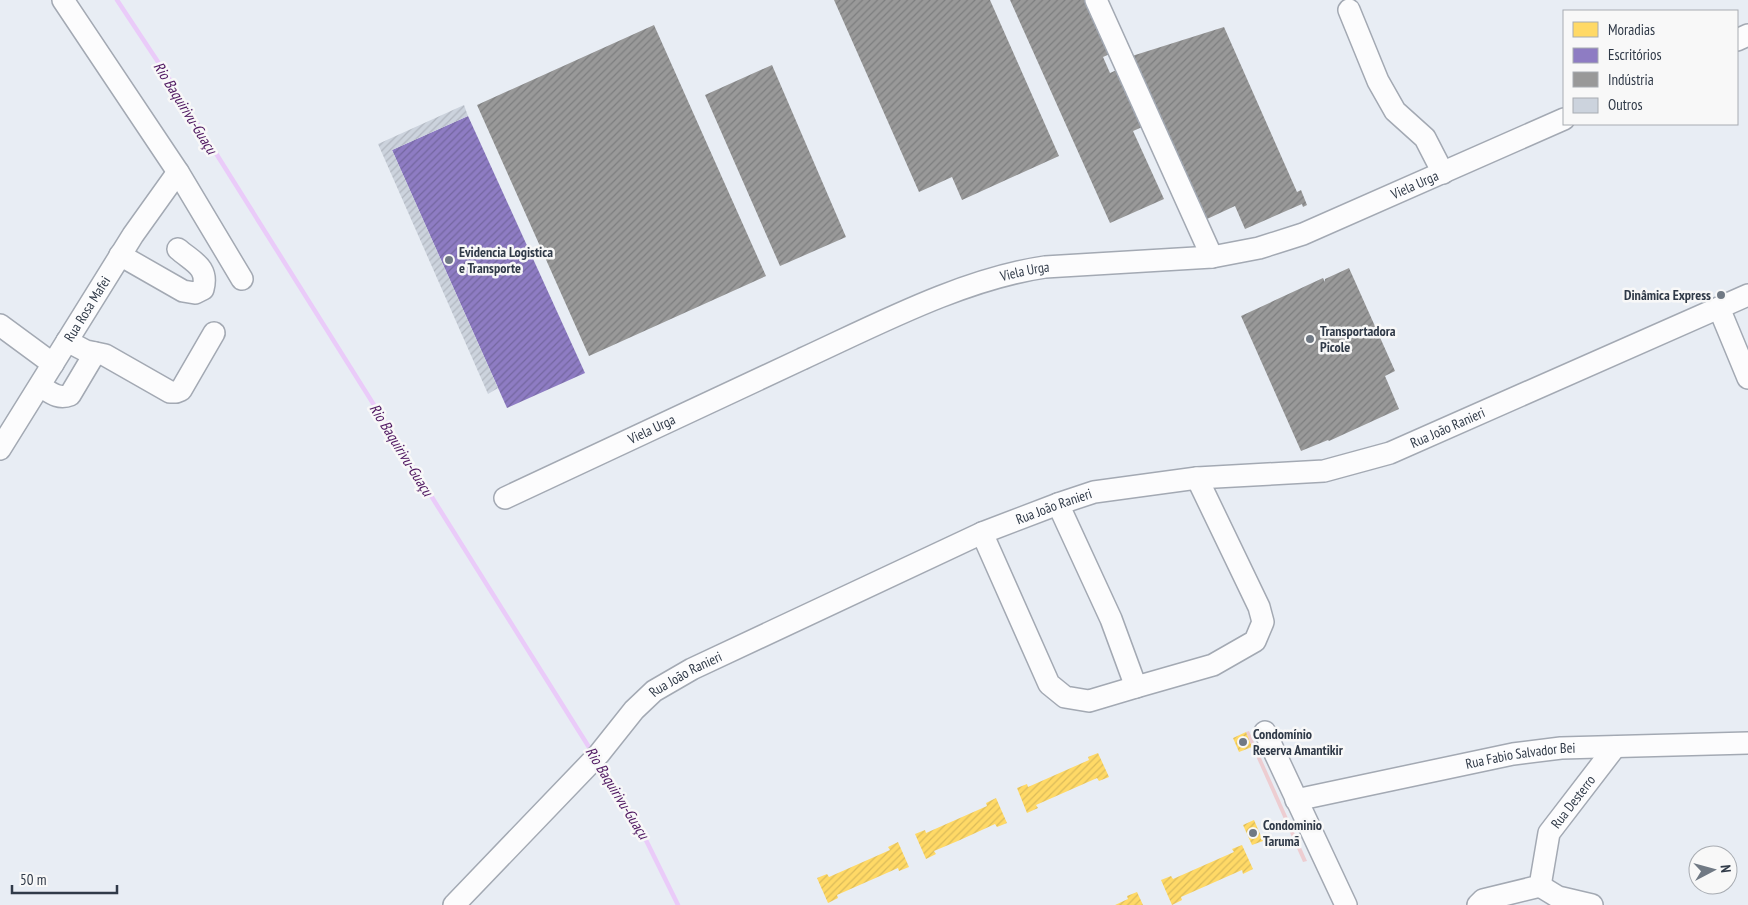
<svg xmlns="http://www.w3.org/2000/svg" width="1748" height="905" font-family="'PT Sans Narrow',sans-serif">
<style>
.green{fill:#edcdd1}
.homes{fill:url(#homes-hatch)}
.offices{fill:url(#offices-hatch)}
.industry{fill:url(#industry-hatch)}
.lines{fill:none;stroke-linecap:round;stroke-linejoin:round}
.stream{stroke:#eacbf9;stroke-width:4.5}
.building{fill:url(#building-hatch)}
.minor-casing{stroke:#a3a9b3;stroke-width:24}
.minor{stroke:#fcfcfd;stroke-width:21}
.poi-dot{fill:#707984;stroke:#f8f8f8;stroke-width:2}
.labels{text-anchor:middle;stroke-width:5;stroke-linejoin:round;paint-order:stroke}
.street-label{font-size:14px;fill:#303a48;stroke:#f8f8f8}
.poi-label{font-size:14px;font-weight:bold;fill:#303a48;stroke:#f8f8f8;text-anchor:start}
.water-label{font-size:15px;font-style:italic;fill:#501861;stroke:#f8f8f8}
</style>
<defs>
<pattern id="homes-hatch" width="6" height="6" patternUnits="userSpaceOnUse" patternTransform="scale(1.25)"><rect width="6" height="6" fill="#ffd966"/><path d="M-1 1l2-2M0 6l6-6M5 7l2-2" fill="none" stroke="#dbbb5a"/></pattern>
<pattern id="offices-hatch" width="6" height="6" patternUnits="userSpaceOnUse" patternTransform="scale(1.25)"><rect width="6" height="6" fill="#8e7cc3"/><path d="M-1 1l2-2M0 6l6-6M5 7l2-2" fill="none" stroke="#7467a0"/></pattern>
<pattern id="industry-hatch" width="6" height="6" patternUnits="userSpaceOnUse" patternTransform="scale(1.25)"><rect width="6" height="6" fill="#999"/><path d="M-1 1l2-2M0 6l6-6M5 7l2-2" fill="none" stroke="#7d7e7f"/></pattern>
<pattern id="building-hatch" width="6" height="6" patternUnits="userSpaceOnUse" patternTransform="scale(1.25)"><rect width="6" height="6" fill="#ccd3dd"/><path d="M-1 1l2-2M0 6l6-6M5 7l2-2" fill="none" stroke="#b0b6bf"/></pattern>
</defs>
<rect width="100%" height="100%" fill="#e8edf4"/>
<path class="green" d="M1249,731l58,130 -4,1 -51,-115 -6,-15z"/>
<path class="homes" d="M1246,732l6,15 -13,5 -6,-14z
M1098,753l11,24 -10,4 -2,-3 -61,27 2,3 -11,5 -10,-25 10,-4 1,3 61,-27 -1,-3z
M996,798l11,25 -10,4 -2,-3 -35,16 -26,11 2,3 -10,5 -11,-25 10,-4 1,3 61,-27 -1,-3z
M1254,820l9,21 -11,4 -9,-20z
M898,842l11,25 -10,4 -1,-3 -18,8 -43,19 1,3 -10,5 -11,-25 10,-4 2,3 61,-27 -2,-3z
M1242,845l11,24 -10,5 -1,-4 -61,27 1,3 -10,5 -11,-25 10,-4 2,3 61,-27 -2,-3z
M1137,892l6,13h-28l13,-6 -1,-3z"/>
<path class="offices" d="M468,116l117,257 -78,35 -115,-258z"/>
<path class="industry" d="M834,0h156l69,156 -97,44 -10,-23 -33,15z
M1010,0h81l23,52 -11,5 7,16 11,-5 26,57 -14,6 31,68 -54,24z
M654,25l112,251 -177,80 -112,-251z
M1224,27l73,165 4,-2 6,15 -4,2 -1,-3 -57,25 -10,-23 -28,13 -75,-163z
M772,65l74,172 -66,29 -75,-171z
M1349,268l46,103 -10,5 14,33 -70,32 -1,-1 -27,11 -60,-135 82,-38 2,4v-3z"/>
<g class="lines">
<path class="stream" d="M117,0l51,77 424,675
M598,762l43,68 37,75"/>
</g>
<path class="building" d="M464,105l4,11 -76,34 106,238 -10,6 -110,-250z"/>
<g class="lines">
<g class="minor-casing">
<g id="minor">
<path d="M63,0l115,172 64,107"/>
<path d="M1096,0l116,257"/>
<path d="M1349,10l29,71 17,30 30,27 18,35"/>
<path d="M1737,40l11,-5"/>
<path d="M120,255l63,36 12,2 8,-4c6,-22 -10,-27 -25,-40"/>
<path d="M1719,308l29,70"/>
<path d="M0,325l53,39"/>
<path d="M67,341l19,10 19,4 65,37h6l5,-2 33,-57"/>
<path d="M40,386c10,6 18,14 30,9l25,-42"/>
<path id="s1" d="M0,449l133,-214 45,-63"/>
<path id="s2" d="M505,498c99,-47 198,-93 297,-139 76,-35 161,-80 243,-92l167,-10 47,-9 44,-14 261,-115"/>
<path d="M1058,504l53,115 25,68 77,-22 42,-24 8,-19 -4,-15 -62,-129"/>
<path d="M982,533l67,151 16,13 24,4 47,-14"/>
<path d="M1265,732l81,173"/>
<path id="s3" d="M1296,800l217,-46 48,-6 187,-5"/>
<path d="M1540,886l18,11 34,8"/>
<path id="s4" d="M454,905l145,-151 35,-44 20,-19 38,-22 290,-136 76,-29 36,-12 103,-14 127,-7 66,-18 358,-158"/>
<path id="s5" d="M1478,905l5,-5 57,-14 9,-53 66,-86"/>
</g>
</g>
<use href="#minor" class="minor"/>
</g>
<g class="poi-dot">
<circle cx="449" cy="260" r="5"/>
<circle cx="1721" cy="295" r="5"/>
<circle cx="1310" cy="339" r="5"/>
<circle cx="1243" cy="742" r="5"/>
<circle cx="1253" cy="833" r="5"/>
</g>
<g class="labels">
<g class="street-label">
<text dy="5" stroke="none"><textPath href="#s2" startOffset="972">Viela Urga</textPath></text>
<text dy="5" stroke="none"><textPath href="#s2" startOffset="568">Viela Urga</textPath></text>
<text dy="5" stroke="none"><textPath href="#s1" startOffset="165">Rua Rosa Mafei</textPath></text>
<text dy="5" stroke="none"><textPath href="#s4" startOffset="1139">Rua João Ranieri</textPath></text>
<text dy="5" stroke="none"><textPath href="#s2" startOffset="162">Viela Urga</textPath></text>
<text dy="5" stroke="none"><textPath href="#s4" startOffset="734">Rua João Ranieri</textPath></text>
<text dy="5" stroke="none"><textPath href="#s4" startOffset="329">Rua João Ranieri</textPath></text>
<text dy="5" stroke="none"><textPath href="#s3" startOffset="229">Rua Fabio Salvador Bei</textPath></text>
<text dy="5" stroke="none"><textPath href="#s5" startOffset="159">Rua Desterro</textPath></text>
</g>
<g class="poi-label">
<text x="459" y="257">Evidencia Logistica<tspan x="459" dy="16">e Transporte</tspan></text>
<text x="1711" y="300" text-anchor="end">Dinâmica Express</text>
<text x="1320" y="336">Transportadora<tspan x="1320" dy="16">Picole</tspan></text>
<text x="1253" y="739">Condomínio<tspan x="1253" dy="16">Reserva Amantikir</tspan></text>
<text x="1263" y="830">Condominio<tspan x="1263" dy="16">Tarumã</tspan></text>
</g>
<g class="water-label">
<text transform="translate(185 108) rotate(58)" y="5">Rio Baquirivu-Guaçu</text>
<text transform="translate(401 450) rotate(58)" y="5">Rio Baquirivu-Guaçu</text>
<text transform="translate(617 793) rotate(58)" y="5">Rio Baquirivu-Guaçu</text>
</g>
</g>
<rect x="1563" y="10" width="175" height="115" fill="#f8f8f8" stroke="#a8acb2"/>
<rect x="1573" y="22" width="25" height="15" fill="#ffd966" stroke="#a8acb2"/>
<text x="1608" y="35" font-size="15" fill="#303a48">Moradias</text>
<rect x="1573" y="48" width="25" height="15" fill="#8e7cc3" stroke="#a8acb2"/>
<text x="1608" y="60" font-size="15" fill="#303a48">Escritórios</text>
<rect x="1573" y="72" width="25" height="15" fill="#999999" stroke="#a8acb2"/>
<text x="1608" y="85" font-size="15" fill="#303a48">Indústria</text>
<rect x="1573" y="98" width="25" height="15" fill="#ccd3dd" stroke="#a8acb2"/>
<text x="1608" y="110" font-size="15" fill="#303a48">Outros</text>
<g transform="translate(1713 870) rotate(84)"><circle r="24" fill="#f8f8f8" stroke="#a8acb2"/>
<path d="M0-4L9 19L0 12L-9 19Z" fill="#707984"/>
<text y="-8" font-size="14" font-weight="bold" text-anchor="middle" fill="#303a48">N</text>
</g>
<path d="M12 885v8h105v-8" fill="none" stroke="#303a48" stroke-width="2.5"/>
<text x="20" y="885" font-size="15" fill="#303a48" stroke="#f8f8f8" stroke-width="4" paint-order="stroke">50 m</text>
</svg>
